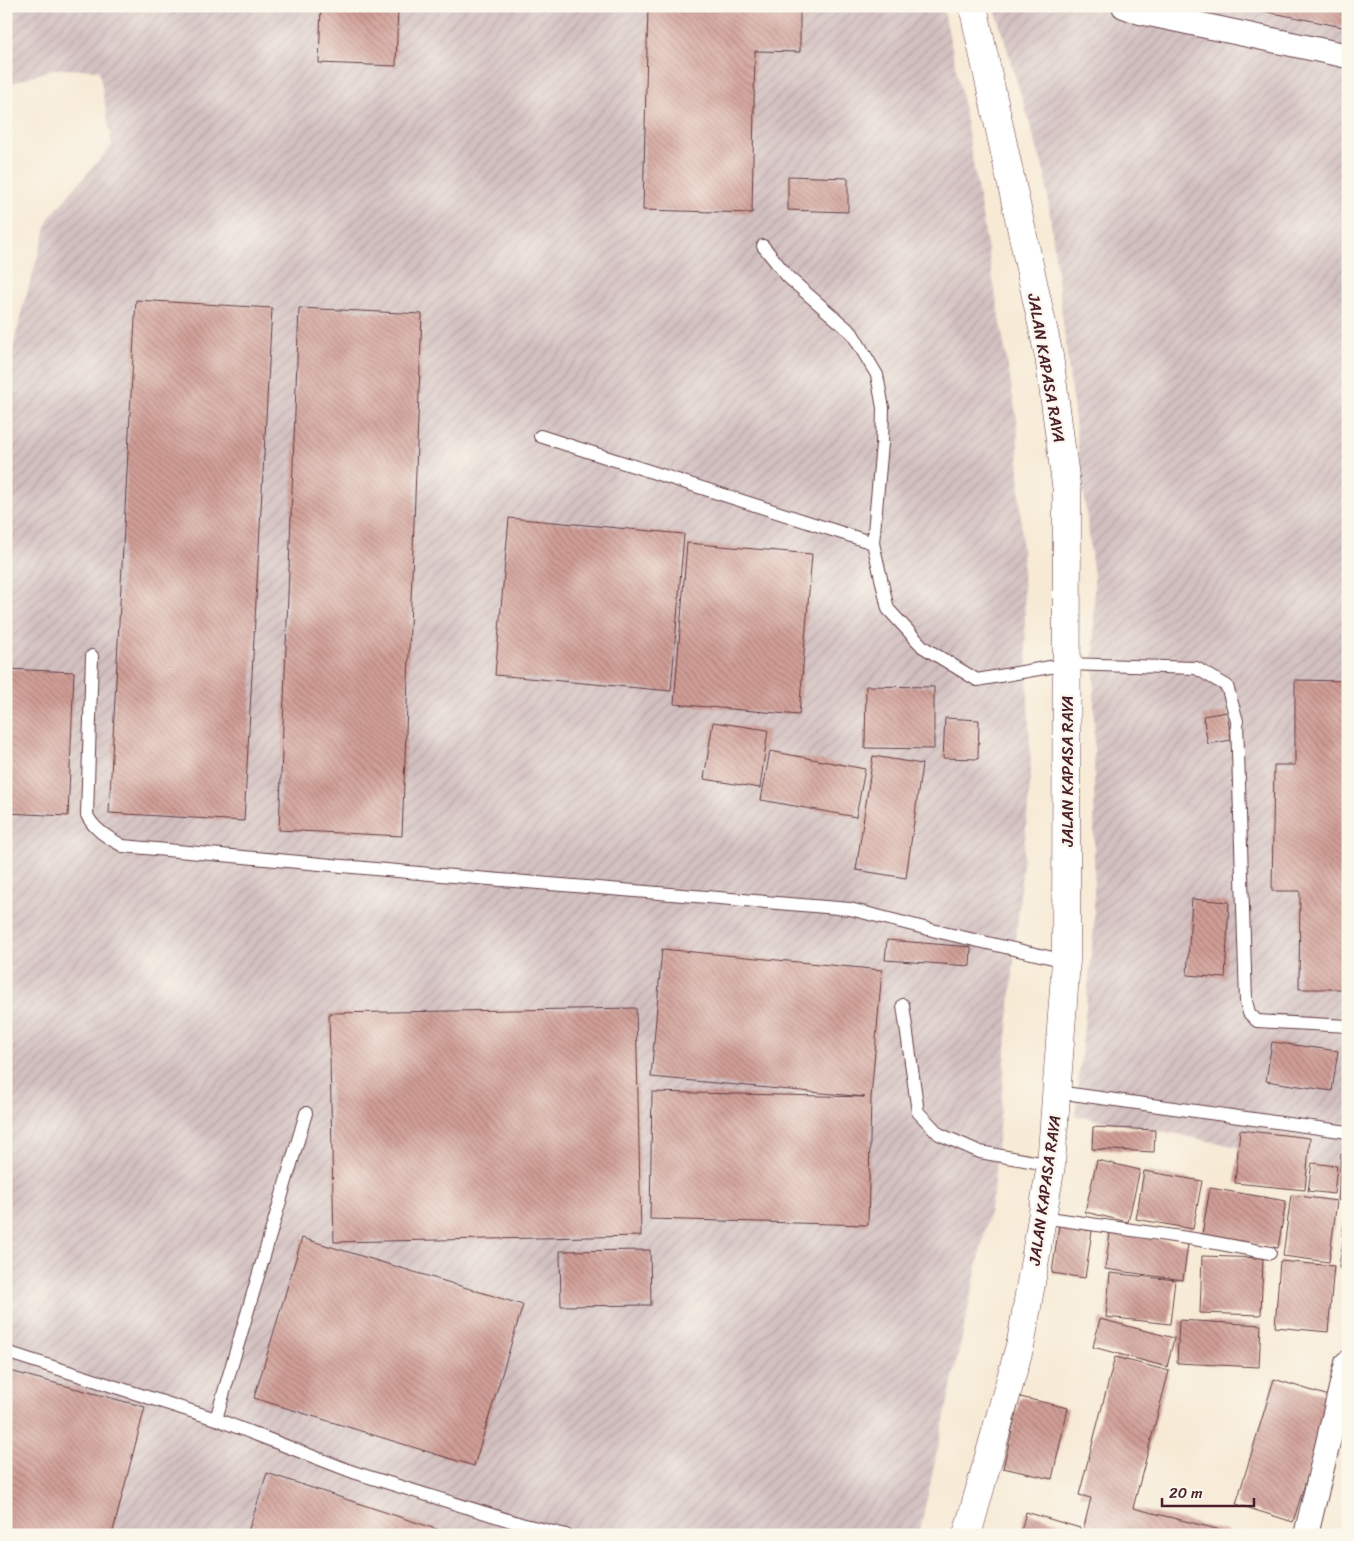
<svg xmlns="http://www.w3.org/2000/svg" width="1354" height="1541" font-family="Sriracha,sans-serif">
<style>
.industrial{fill:url(#industrial-furrows)}
.building{fill:url(#building-back-hatch)}
.lines{fill:none;stroke-linecap:round;stroke-linejoin:round}
.service-casing{stroke:#643d44;stroke-width:14}
.minor-casing{stroke:#643d44;stroke-width:26}
.secondary-casing{stroke:#643d44;stroke-width:29}
.service{stroke:#fff;stroke-width:12}
.minor{stroke:#fff;stroke-width:24}
.secondary{stroke:#fff;stroke-width:28}
.labels{text-anchor:middle;stroke-width:5;stroke-linejoin:round;paint-order:stroke}
.street-label{font-size:16px;fill:#4a1f2b;stroke:#fbf7ec}
</style>
<defs>
<pattern id="industrial-furrows" width="10" height="10" patternUnits="userSpaceOnUse" patternTransform="scale(1.25)"><rect width="10" height="10" fill="#d2bfc0"/><path d="M-1 1l2-2M0 10L10 0M9 11l2-2" fill="none" stroke="#b6a4a5"/></pattern>
<pattern id="building-back-hatch" width="6" height="6" patternUnits="userSpaceOnUse" patternTransform="scale(1.25)"><rect width="6" height="6" fill="#d09e96"/><path d="M-1 5l2 2M0 0l6 6M5-1l2 2" fill="none" stroke="#ab807b"/></pattern>
</defs>
<rect width="100%" height="100%" fill="#fbf7ec"/>
<filter id="ink" filterUnits="userSpaceOnUse"><feTurbulence type="fractalNoise" baseFrequency=".02" numOctaves="2"/><feDisplacementMap in="SourceGraphic" scale="10" xChannelSelector="R" yChannelSelector="G"/><feConvolveMatrix kernelMatrix="1 2 1 2 8 2 1 2 1" color-interpolation-filters="sRGB"/></filter>
<filter id="wash" filterUnits="userSpaceOnUse"><feTurbulence type="fractalNoise" baseFrequency=".0096" numOctaves="4" result="noise"/><feDisplacementMap in="SourceGraphic" scale="20" xChannelSelector="R" yChannelSelector="G"/><feGaussianBlur stdDeviation="1.12" result="paint"/><feColorMatrix in="noise" values="0 0 0 0 0 0 0 0 0 0 0 0 0 0 0 0 0 1.4 0 .05"/><feComposite in="paint" operator="in"/></filter>
<g filter="url(#wash)">
<rect width="100%" height="100%" fill="#f7ead5"/>
<path class="industrial" d="M6,6h937l18,86 56,328 14,353 -38,421 -74,341h-913v-1157l16,-68 27,-92 63,-73 -13,-75 -46,-1 -44,15 -3,-1z
M994,6h354v1161l-36,-4 -136,-29 -101,-18 19,-190v-348l-49,-404z"/>
<g id="blocks">
<path class="building" d="M321,6h77l-2,60 -77,-3z
M648,6h152v46l-45,-1 -3,162 -109,-3z
M1253,6h95v22l-95,-19z
M788,176l60,2v34l-60,-2z
M136,300l136,8 -28,513 -135,-8z
M299,308l123,6 -20,522 -123,-6z
M509,518l175,16 -13,157 -176,-16z
M687,543l125,11 -13,161 -125,-11z
M6,669l68,3 -6,144 -62,-3z
M1295,680l53,1v308h-49l1,-98h-28l2,-126h21z
M866,686l68,1v62l-69,-1z
M1227,712l4,28 -23,4 -5,-28z
M945,718l34,2 -1,39 -35,-1z
M713,722l55,8 -8,58 -56,-9z
M770,751l95,18 -9,48 -95,-17z
M873,756l49,8 -16,114 -50,-8z
M1192,899l37,3 -4,76 -38,-3z
M887,940l84,7 -1,19 -85,-6z
M662,949l220,21 -11,128 -3,127 -218,-6 2,-127 213,5 -214,-20z
M636,1008l5,228 -307,6 -5,-229z
M1272,1042l66,9 -6,40 -66,-10z
M1093,1127l62,3 -1,22 -62,-3z
M1240,1130l70,8 -5,52 -70,-7z
M1341,1154l7,1v46l-10,-1z
M1097,1160l43,10 -12,52 -43,-10z
M1312,1163l25,3 -3,28 -26,-3z
M1144,1171l58,10 -9,48 -57,-10z
M1210,1188l76,13 -8,47 -76,-14z
M1291,1195l46,6 -8,61 -46,-6z
M1347,1203h1v34l-6,-1z
M1059,1225l33,6 -7,47 -33,-5z
M1110,1233l78,11 -5,36 -78,-11z
M302,1238l221,67 -49,161 -220,-68z
M1343,1240h5v30l-9,-2z
M650,1250l1,55 -90,1 -1,-55z
M1202,1256l61,2 -2,57 -61,-2z
M1280,1261l54,5 -6,66 -53,-5z
M1110,1273l65,7 -5,44 -64,-7z
M1100,1319l74,19 -7,29 -74,-20z
M1179,1320l82,5 -2,42 -82,-4z
M1115,1357l54,14 -36,137 108,27h-159l9,-37 -12,-3z
M6,1370l139,37 -33,128h-106z
M1274,1379l58,18 -39,125 -57,-18z
M1020,1397l48,11 -16,71 -49,-11z
M267,1473l184,61v1h-204z
M1026,1512l54,16 -2,7h-58z"/>
</g>
</g>
<g filter="url(#ink)">
<use href="#blocks" fill-opacity="0" stroke="#643d44" stroke-width="1"/>
<g class="lines">
<g class="service-casing">
<path id="service" d="M763,246l25,31 64,56 25,42 6,33 -1,36 -9,99
M540,436l333,107 15,66 35,38 54,33 90,-16 129,4 31,18 10,35 9,280 3,12 8,8 91,5
M92,656l-5,159c7,15 22,23 36,31l318,29 409,34 94,24 122,28
M903,1005l15,107 21,22 41,18 71,13
M1057,1092l291,40
M1042,1217l152,22 76,14
M6,1352l210,67 137,53 168,52 45,11
M216,1419l90,-306"/>
</g>
<g class="minor-casing">
<path id="minor" d="M1124,6l16,6 208,44
M1306,1535l41,-172"/>
</g>
<g class="secondary-casing">
<path id="secondary" d="M967,1535l54,-193 30,-177 15,-204 1,-469 -18,-136 -76,-350"/>
</g>
<use href="#service" class="service"/>
<use href="#minor" class="minor"/>
<use href="#secondary" class="secondary"/>
</g>
</g>
<g class="labels">
<g class="street-label">
<text transform="translate(1047 368) rotate(80)" y="6">JALAN KAPASA RAYA</text>
<text transform="translate(1067 771) rotate(-90)" y="6">JALAN KAPASA RAYA</text>
<text transform="translate(1044 1190) rotate(-82)" y="6">JALAN KAPASA RAYA</text>
</g>
</g>
<rect width="1354" height="1541" fill="none" stroke="#fbf7ec" stroke-width="25"/>
<path d="M1162 1498v8h92v-8" fill="none" stroke="#4a1f2b" stroke-width="2.5"/>
<text x="1169" y="1498" font-size="15" fill="#4a1f2b" stroke="#fbf7ec" stroke-width="4" paint-order="stroke">20 m</text>
</svg>
